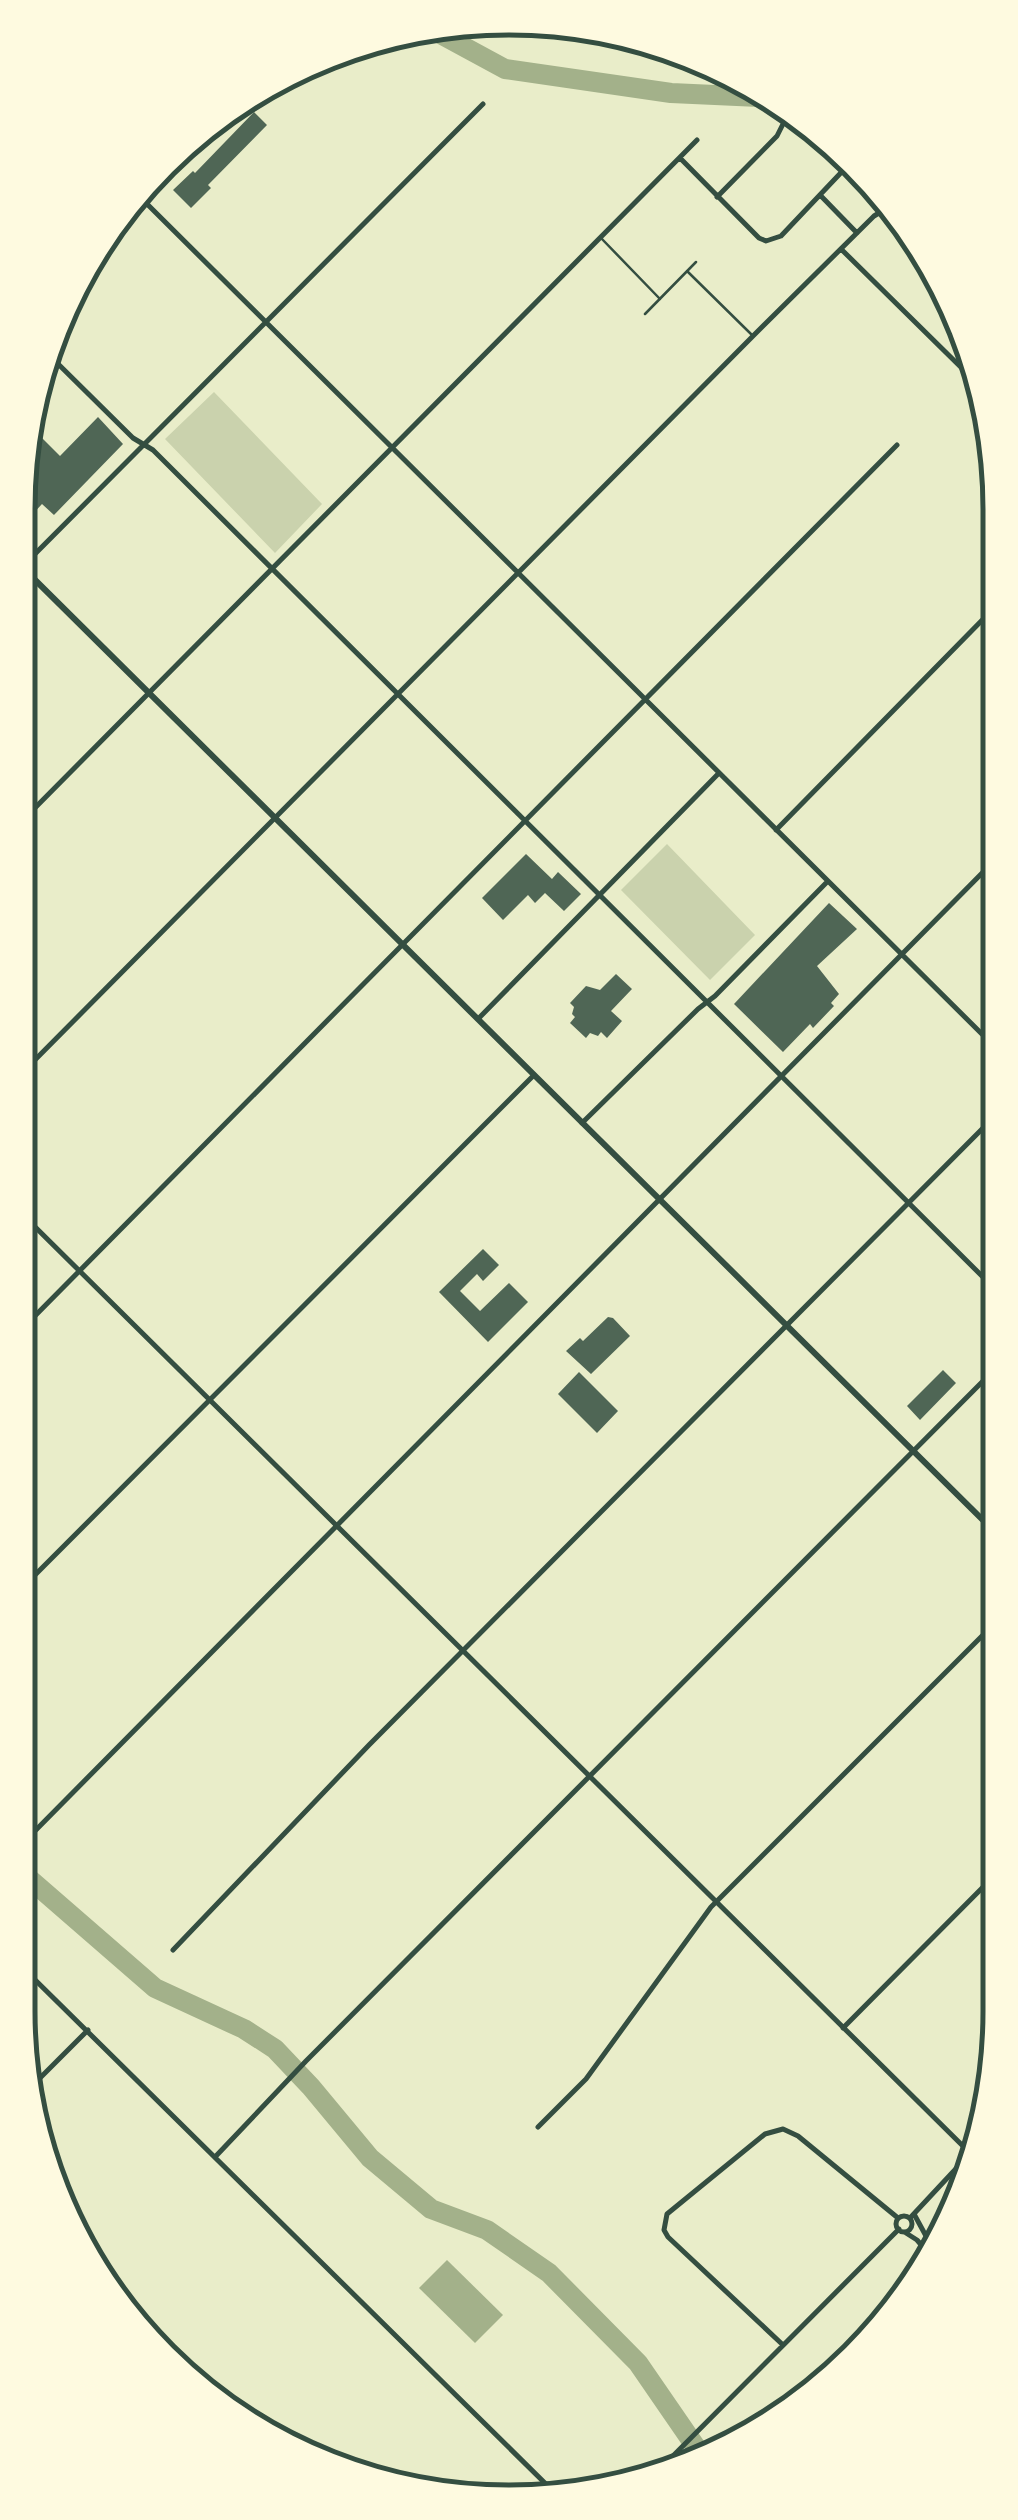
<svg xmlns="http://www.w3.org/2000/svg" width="1018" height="2520" font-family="Poppins,sans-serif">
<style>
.green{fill:#cad2ad}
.water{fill:#a3b18a}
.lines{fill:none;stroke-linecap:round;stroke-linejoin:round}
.river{stroke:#a3b18a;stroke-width:20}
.building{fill:#4f6655}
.service{stroke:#344e41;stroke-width:2.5}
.minor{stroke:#344e41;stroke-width:5}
.tertiary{stroke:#344e41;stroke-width:6}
.primary{stroke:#344e41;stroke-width:8}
.rim{fill:none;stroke:#344e41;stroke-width:5}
</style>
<rect width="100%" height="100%" fill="#e9edc9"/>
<path class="green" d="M214,392l108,112 -47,49 -110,-114z
M667,844l88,91 -45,45 -89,-90z"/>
<path class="water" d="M447,2260l56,55 -28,28 -56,-55z"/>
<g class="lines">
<path class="river" d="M433,30l72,39 166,24 107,5
M18,1869l137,119 89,41 31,20 36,38 59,71 61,51 56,21 62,43 89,90 64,93"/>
</g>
<path class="building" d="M254,112l13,13 -59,60 3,3 -20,20 -18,-18 20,-19 2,2z
M98,417l25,27 -69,71 -12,-11 -24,26v-21l13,-82 29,29z
M526,854l26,25 6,-7 23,22 -17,17 -19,-18 -10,10 -7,-8 -25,25 -21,-22z
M829,903l28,26 -40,37 22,28 -8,9 3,3 -21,22 -3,-4 -27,28 -49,-48z
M616,974l16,15 -21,22 11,10 -15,17 -6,-6 -3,4 -8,-3 -4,5 -16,-15 5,-6 -3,-3 2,-7 -4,-4 16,-17 14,4z
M483,1249l16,16 -16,16 -6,-7 -17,17 20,20 29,-28 19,19 -40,40 -49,-50z
M608,1317l5,1 17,18 -39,38 -25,-23 14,-13 3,3z
M943,1370l13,13 -36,37 -13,-14z
M579,1372l39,39 -21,22 -39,-39z"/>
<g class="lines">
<path class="service" d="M601,238l59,61
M687,271l65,64
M645,314l51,-52"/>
<path class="minor" d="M680,158l79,80 7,3 15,-5 71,-75
M135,192l863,858
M821,196l36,37
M717,197l60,-61 6,-12
M841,249l139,137
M44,350l89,88 20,12 846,843
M18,571l465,-467
M18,825l679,-685
M776,830l221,-225
M478,1019l241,-246
M18,1077l735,-741 121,-120 10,-6
M582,1123l116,-114 17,-13 112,-114
M18,1210l952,943
M18,1333l879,-888
M18,1592l516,-517
M24,1842l973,-984
M173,1950l196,-205 629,-632
M18,1963l539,532
M843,2028l157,-158
M30,2088l58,-58
M538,2127l48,-48 125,-172 288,-288
M216,2156l90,-95 693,-696
M914,2214l18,33
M896 2224a8 8 0 1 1 16 0a8 8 0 1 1-16 0Z
M910,2218l69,-74
M906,2233l11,7 12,14
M783,2345l-115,-108 -4,-7 3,-16 98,-80 18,-5 15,7 100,82
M655,2474l244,-245"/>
<path class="tertiary" d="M18,563l981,973"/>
<path class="primary" d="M129,204l9,-17"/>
</g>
<path d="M0 0H1018V2520H0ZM509 35H509A474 474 0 0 1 983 509V2011A474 474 0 0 1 509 2485H509A474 474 0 0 1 35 2011V509A474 474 0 0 1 509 35Z" fill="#fefae0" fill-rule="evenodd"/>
<path class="rim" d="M509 35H509A474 474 0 0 1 983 509V2011A474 474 0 0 1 509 2485H509A474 474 0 0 1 35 2011V509A474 474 0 0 1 509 35Z"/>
</svg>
